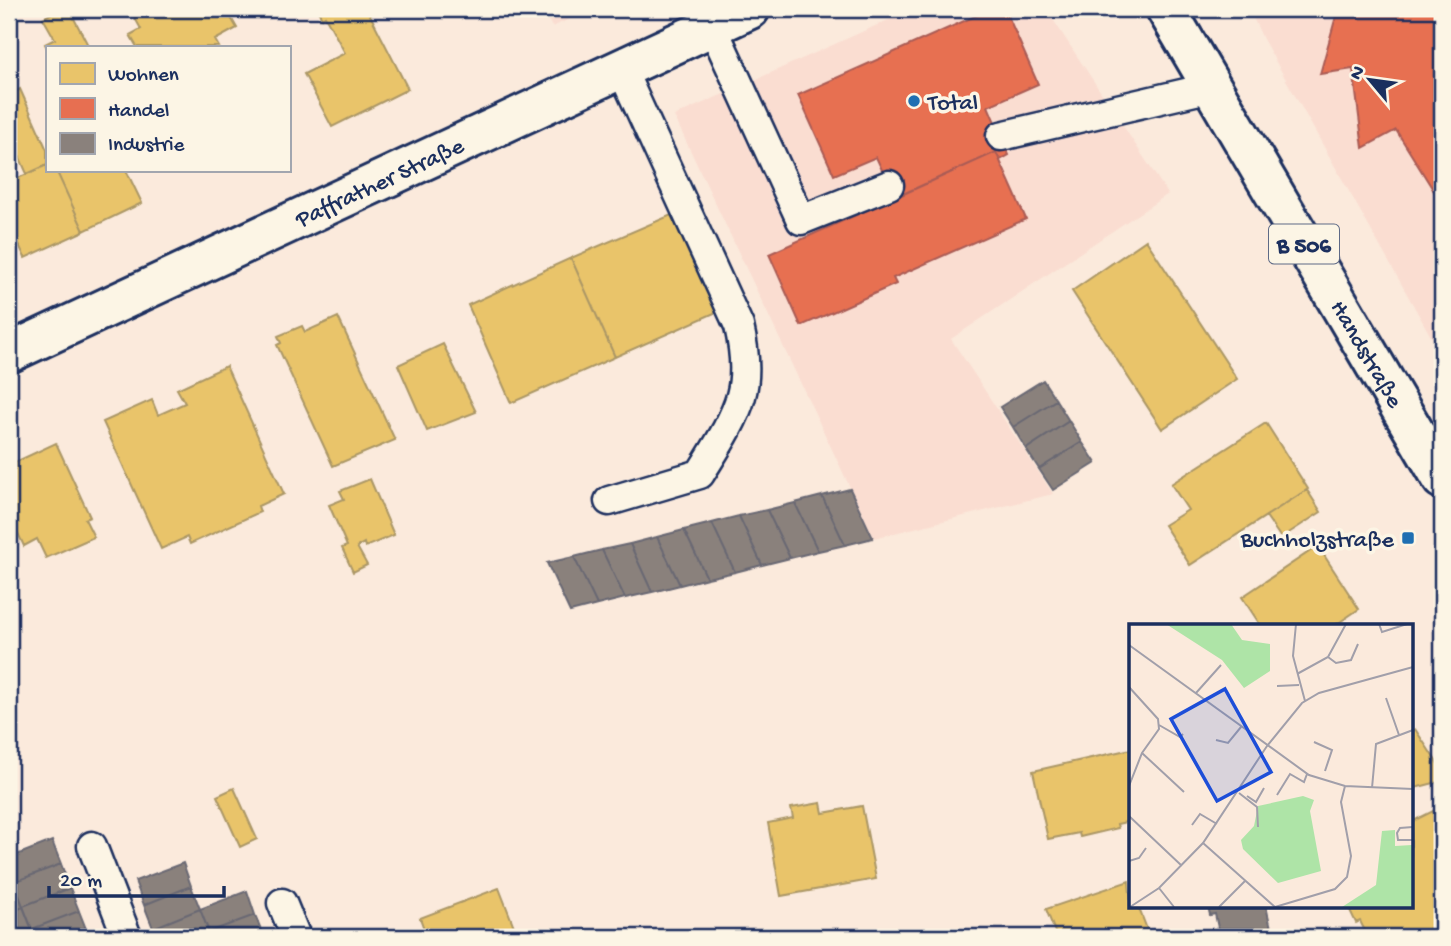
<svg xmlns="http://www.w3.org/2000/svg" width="1451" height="946" font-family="'Gochi Hand',sans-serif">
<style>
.built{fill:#faddd1}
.homes{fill:#e9c46a;stroke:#ab9766;stroke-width:2}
.shops{fill:#e76f51;stroke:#aa5c55;stroke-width:2}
.industry{fill:#8a817c;stroke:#696873;stroke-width:2}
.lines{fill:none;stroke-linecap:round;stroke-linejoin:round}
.service-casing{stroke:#1b2f5e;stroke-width:33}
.secondary-casing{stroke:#1b2f5e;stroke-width:44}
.primary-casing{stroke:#1b2f5e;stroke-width:44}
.service{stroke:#fcf5e5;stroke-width:28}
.secondary{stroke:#fcf5e5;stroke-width:38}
.primary{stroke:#fcf5e5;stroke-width:38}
.poi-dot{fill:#1f6fb2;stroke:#fcf5e5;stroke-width:2.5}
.labels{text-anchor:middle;stroke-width:7;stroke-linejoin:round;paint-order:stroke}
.shield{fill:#fcf5e5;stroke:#5e6a86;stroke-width:2}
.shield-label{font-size:23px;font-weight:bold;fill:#1b2f5e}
.poi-label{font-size:24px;fill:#1b2f5e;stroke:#fcf5e5;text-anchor:start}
.street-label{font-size:24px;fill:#1b2f5e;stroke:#fcf5e5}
.inset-road{fill:none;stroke:#a19faa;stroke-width:2}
.view{fill:#1d4ed8;fill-opacity:0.15;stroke:#1d4ed8;stroke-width:3.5}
.inset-edge{fill:none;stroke:#1b2f5e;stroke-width:3.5}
</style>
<rect width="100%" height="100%" fill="#fbeadc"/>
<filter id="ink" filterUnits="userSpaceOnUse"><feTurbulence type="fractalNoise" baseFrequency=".0143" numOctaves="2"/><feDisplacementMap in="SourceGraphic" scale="14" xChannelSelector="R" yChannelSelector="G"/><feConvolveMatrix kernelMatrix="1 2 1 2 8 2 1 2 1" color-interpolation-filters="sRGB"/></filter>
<g filter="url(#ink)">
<path class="built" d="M543,9h49l-40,18z
M913,9h133l122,185 -217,145 102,155 -179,44 -200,-422z
M1249,9h193v347l-179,-317z"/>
<path class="homes" d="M60,9h9l20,38 -42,1 -2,-4 10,-5 -12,-21z
M130,9h68l2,4 8,-4h18l11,19 -22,12 4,7h-82l-7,-12 11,-6z
M317,9h50l41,80 -76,38 -28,-53 41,-21 -20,-37 -3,2z
M20,89l27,61v15l-20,9 -18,-41v-38z
M47,165v5h9l28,61 -59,27 -16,-35v-44l5,-3 2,3z
M56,170h70l16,33 -58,28z
M676,213l43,98 -104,46 -44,-99z
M1146,240l91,139 -75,50 -90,-138z
M571,258l44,99 -104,46 -43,-98z
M338,317l57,123 -62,26 -56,-121 4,-2 -3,-7 24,-10 3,6z
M443,344l33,68 -49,19 -29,-66z
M226,366l58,128 -26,12 2,6 -70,32 -3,-7 -26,12 -58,-127 49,-22 6,15 27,-12 -8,-14z
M1266,423l42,66 -118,76 -26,-40 24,-15 -17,-26z
M56,443l34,74 -5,2 9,18 -48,21 -9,-19 -13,7 -10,-21 -5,3v-63z
M370,479l24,56 -29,12 -1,-4 -7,4 10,18 -14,7 -11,-24 5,-2 -18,-41 15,-6 -4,-8z
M1307,490l14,22 -40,26 -15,-22z
M1318,546l41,63 -25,17h-73l-19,-29z
M1415,729l27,41v11l-31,8v-57z
M1131,749v72l-14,3 1,4 -38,9 -1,-4 -31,6 -15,-68z
M234,788l23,51 -17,8 -23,-51z
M821,803l2,10 39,-7 14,73 -95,17 -13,-73 25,-5 -2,-10z
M1437,809l5,11v103l-29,14h-45l-8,-16 -4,2 -8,-17h63v-84z
M1129,881l2,25h7l12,31h-93l-11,-28z
M499,888l19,49h-91l-7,-19z"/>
<path class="shops" d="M991,9h14l33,75 -50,22 21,49 -9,5 -4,-8 -101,46 -19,-41 -42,18 -36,-80z
M1338,9h104v163l-8,19 -38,-61 -33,18 -10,-79 -33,5z
M996,152l30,67 -133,59 3,6 -95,42 -32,-72z"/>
<path class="industry" d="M1043,380l13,20 -43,27 -13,-20z
M1056,400l13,21 -43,28 -13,-22z
M1069,421l13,21 -43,27 -13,-20z
M1082,442l14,21 -43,27 -14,-21z
M850,489l23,49 -28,7 -23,-49z
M822,496l23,49 -27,6 -23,-48z
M795,503l23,48 -28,7 -23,-48z
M767,510l23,48 -28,7 -23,-49z
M739,516l23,49 -27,7 -23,-49z
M712,523l23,49 -28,6 -23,-48z
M684,530l23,48 -27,7 -23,-48z
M657,537l23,48 -28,7 -22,-48z
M630,544l22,48 -27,6 -23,-48z
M602,550l23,48 -28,7 -23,-48z
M574,557l23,48 -27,7 -23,-49z
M52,841l9,23 -47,18 -5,-12v-12z
M183,863l8,23 -47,19 -9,-24z
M61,864l9,24 -47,18 -9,-24z
M15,884l8,23 -14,6v-26z
M191,886l9,23 -47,19 -9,-23z
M70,888l9,23 -47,18 -9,-23z
M247,891l8,24 -46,17 -9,-23z
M1208,906h58l7,31h-53l-5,-23 -5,1z
M23,907l9,23 -23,7v-24z
M200,909l9,24 -10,4h-43l-3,-9z
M79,911l9,23 -8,3h-45l-3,-8z
M255,915l9,22h-53l-2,-5z"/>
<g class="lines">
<g class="service-casing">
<path id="service" d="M712,26l89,194 88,-35
M1001,136l211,-49
M609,501l91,-27c14,-23 34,-52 41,-78 6,-22 3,-48 -2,-70l-118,-258
M92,846l35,91
M282,903l14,34"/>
</g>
<g class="secondary-casing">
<g id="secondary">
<path id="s1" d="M9,353l741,-344"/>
</g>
</g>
<g class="primary-casing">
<g id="primary">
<path id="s2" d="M1166,9l276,470"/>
</g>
</g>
<use href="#service" class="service"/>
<use href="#secondary" class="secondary"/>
<use href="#primary" class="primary"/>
</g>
</g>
<g class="poi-dot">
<circle cx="914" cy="101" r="7"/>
<rect x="1401" y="531" width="14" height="14" rx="3.5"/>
</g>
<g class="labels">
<rect class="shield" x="1269" y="224.5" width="70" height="39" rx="5"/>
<g class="shield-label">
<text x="1304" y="252">B 506</text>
</g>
<g class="poi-label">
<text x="928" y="109">Total</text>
<text x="1394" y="546" text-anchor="end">Buchholzstraße</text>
</g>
<g class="street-label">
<text dy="8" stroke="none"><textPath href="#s1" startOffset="408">Paffrather Straße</textPath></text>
<text dy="8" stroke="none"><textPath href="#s2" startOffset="399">Handstraße</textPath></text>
</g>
</g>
<g transform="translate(1129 624)">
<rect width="284" height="284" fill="#fbeadc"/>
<path d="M37,0h65l11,16 28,4v27l-26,17 -22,-28zM174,172l11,4 -4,11 11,60 -43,12 -35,-34 -2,-9 13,-14 4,-20zM266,206v16l17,-1v62h-70l34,-22 6,-54z" fill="#aee4a7"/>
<path class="inset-road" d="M167,0l-3,32 12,45M250,0l3,8 25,-8M0,21l180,130 36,11 68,3M199,33l8,6 15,-3 7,-16M168,50l31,-17 18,-33M148,62l22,-1M0,63l29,32 1,10 -17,24 -13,33M67,69l25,-28M257,74l13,37M30,101l21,12 3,-3M87,116l12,3 13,-16M185,118l18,8 -7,21M13,129l42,39M243,164l4,-44 37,-14M110,169l18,14 1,20M148,171l13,-21 14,8 3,-8M118,172l9,6 8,-14M0,192l53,50M63,201l8,-11 17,10M284,203l-13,1 -3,5 1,7h15M74,219l72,64M0,237l10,-3 7,-10M30,264l15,19M1,283l29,-19 44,-45 64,-97 35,-43 17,-10 94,-26M90,283l26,-26M146,283l60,-18 12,-12 4,-21 -10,-54 4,-16"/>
<path class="view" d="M96,65l46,83 -54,29 -46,-82z"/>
<rect width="284" height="284" class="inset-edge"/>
</g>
<rect width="1451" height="946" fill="none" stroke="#fcf5e5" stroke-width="35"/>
<rect x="18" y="18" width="1416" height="911" fill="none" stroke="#1b2f5e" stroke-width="2.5" filter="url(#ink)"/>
<rect x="46" y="46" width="245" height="126" fill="#fcf5e5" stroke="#a2a6af" stroke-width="2"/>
<rect x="60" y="63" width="35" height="21" fill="#e9c46a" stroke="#a2a6af" stroke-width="2"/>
<text x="108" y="80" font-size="21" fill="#1b2f5e">Wohnen</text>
<rect x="60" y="98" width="35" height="21" fill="#e76f51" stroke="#a2a6af" stroke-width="2"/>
<text x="108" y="116" font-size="21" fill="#1b2f5e">Handel</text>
<rect x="60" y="133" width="35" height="21" fill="#8a817c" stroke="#a2a6af" stroke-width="2"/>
<text x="108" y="150" font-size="21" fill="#1b2f5e">Industrie</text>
<g transform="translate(1370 80) rotate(299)" stroke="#fcf5e5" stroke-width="5" paint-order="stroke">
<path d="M0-5L12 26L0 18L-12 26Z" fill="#1b2f5e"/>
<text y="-10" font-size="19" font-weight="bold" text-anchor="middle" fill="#1b2f5e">N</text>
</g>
<path d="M49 886v10h175v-10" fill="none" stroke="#1b2f5e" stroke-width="3.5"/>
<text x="60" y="886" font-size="21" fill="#1b2f5e" stroke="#fcf5e5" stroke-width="5" paint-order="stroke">20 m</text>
</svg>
